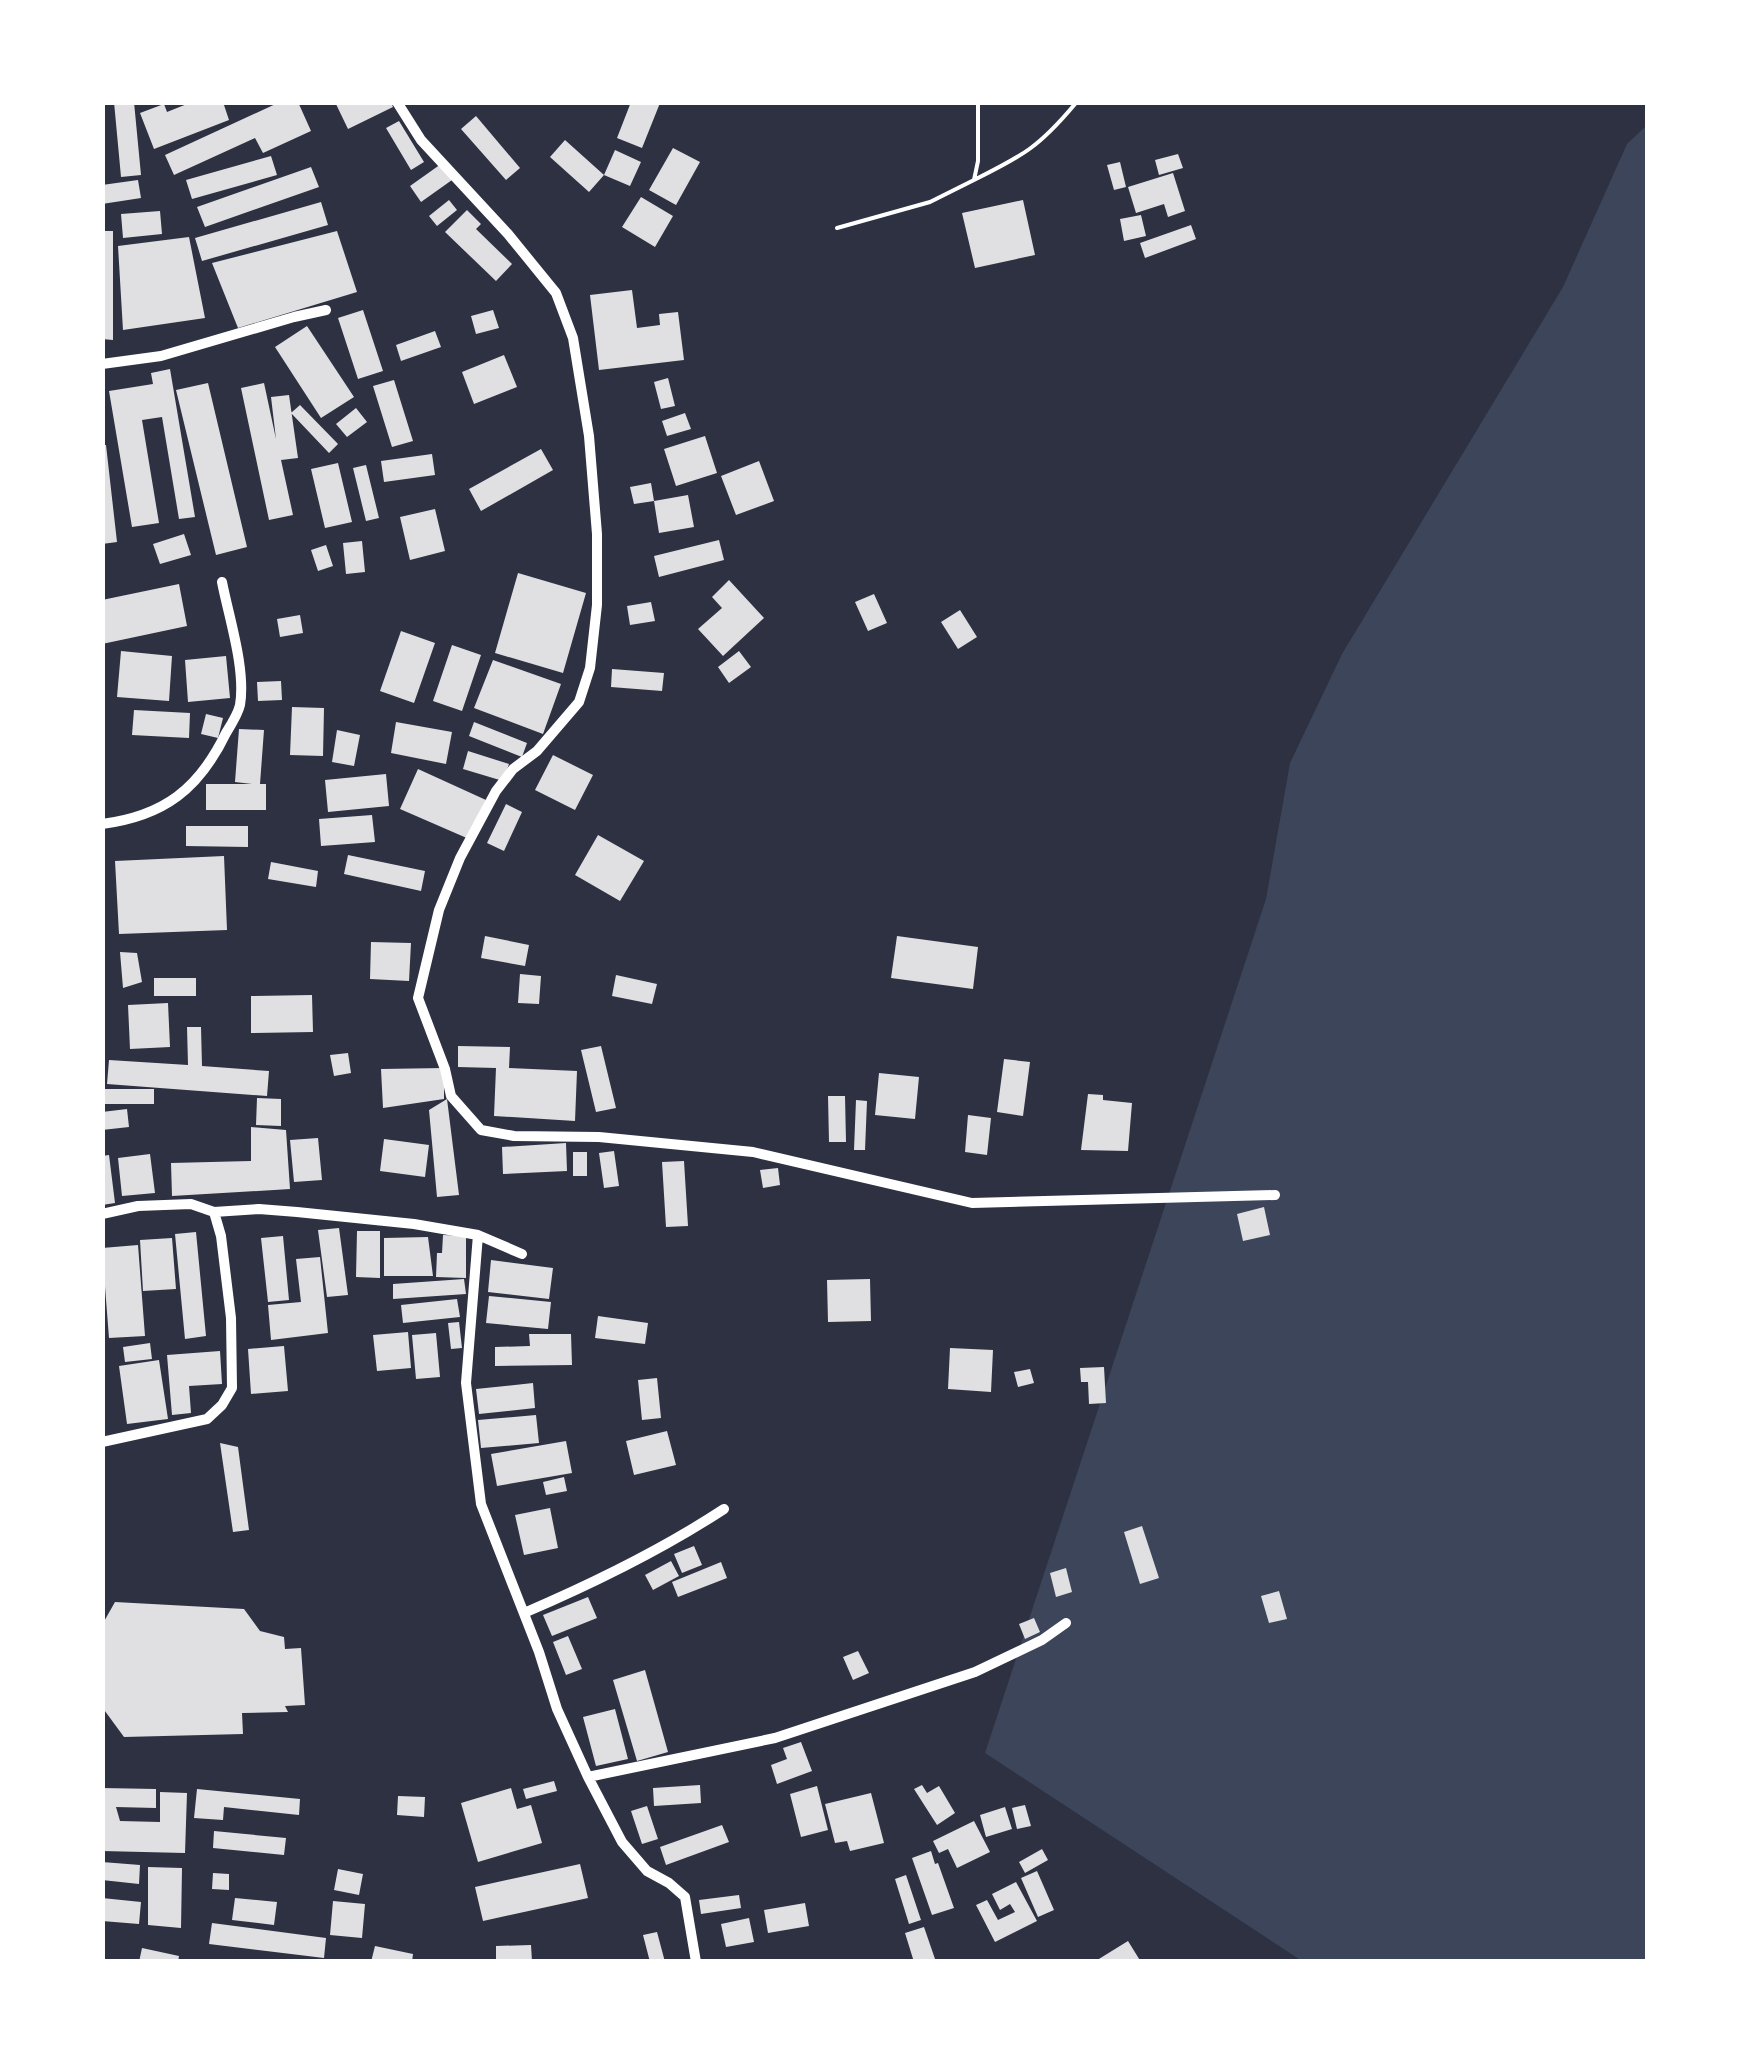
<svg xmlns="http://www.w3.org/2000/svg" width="1750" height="2064" font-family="Raleway,sans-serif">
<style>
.green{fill:#3c4559}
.building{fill:#e0e0e3}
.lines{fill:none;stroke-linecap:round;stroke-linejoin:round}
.path{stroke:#fff;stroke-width:4}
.minor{stroke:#fff;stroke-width:10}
</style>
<rect width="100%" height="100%" fill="#2d3142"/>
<path class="green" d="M1647,125v1836h-345l-317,-208 281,-854 24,-136 52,-109 221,-367 64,-143z"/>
<path class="building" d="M114,102h20l7,73 -20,2z
M192,102h31l6,18 -75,29 -14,-36 24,-9 3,8z
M280,102h18l13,29 -48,22 -8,-15 -81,37 -9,-20z
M335,102h56l2,5 -45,22z
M631,102l29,1 -18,45 -25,-10z
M476,116l44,52 -14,12 -45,-51z
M399,121l25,41 -13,8 -25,-42z
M565,140l39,35 -15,17 -39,-35z
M673,148l27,14 -24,43 -27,-15z
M615,150l26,12 -11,24 -26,-11z
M1178,154l5,14 -24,7 -4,-15z
M271,156l6,19 -85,24 -6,-19z
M1120,162l6,25 -12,3 -7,-25z
M441,164l11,16 -31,22 -11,-16z
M311,167l8,20 -114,40 -8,-20z
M1173,173l12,38 -17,6 -4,-13 -28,9 -8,-26z
M138,180l3,18 -39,6v-19z
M641,197l32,19 -18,31 -33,-20z
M449,200l8,10 -20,16 -8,-10z
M1023,200l12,55 -60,13 -13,-55z
M321,202l7,23 -126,36 -7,-23z
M467,210l14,14 -5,5 36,35 -16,17 -51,-49z
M160,211l2,23 -39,4 -2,-24z
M1141,215l5,21 -22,5 -4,-22z
M1191,225l5,14 -51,19 -5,-15z
M102,231h11v109l-11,-1z
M337,231l20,61 -119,36 -26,-65z
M189,237l16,81 -82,12 -5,-84z
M632,290l5,38 23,-3 -1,-11 19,-2 6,48 -85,10 -9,-75z
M363,310l20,61 -25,8 -20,-61z
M493,310l6,18 -23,6 -5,-18z
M307,326l47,71 -33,21 -46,-71z
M435,331l6,16 -40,14 -5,-16z
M504,355l13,32 -43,17 -12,-32z
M170,369l25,148 -16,2 -17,-102 -20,3 17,103 -27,4 -23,-136 44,-7 -2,-11z
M668,378l7,28 -14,3 -7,-27z
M394,380l19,61 -21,6 -19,-61z
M208,383l39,164 -31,8 -40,-165z
M264,383l12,56 -5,-42 18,-2 9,63 -17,2 12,55 -24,5 -28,-132z
M300,405l38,39 -9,9 -38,-40z
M356,408l11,14 -20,15 -11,-13z
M685,413l6,16 -24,7 -5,-15z
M705,436l12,37 -41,13 -12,-37z
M102,445h4l11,97 -15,2z
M541,449l12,21 -72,41 -12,-22z
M432,454l3,21 -51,7 -3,-21z
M759,461l15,40 -38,14 -15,-39z
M338,463l14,59 -27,6 -14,-59z
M366,465l13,53 -13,3 -13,-53z
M651,483l3,18 34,-6 6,32 -35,6 -5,-32 -20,3 -4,-17z
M435,509l10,42 -35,9 -10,-43z
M184,534l7,21 -31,9 -7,-20z
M719,540l5,20 -65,17 -5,-21z
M362,541l3,31 -19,2 -3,-31z
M326,545l7,21 -15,5 -7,-21z
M518,573l68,20 -23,80 -68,-20z
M729,580l35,38 -41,38 -25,-27 24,-21 -10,-11z
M179,584l8,42 -85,18v-44z
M874,594l13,29 -19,8 -13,-29z
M651,602l4,19 -25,4 -3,-19z
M960,610l17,27 -19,12 -17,-27z
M300,615l3,18 -23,4 -3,-18z
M401,631l34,12 -21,60 -34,-12z
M452,645l29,10 -19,56 -29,-10z
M121,651l51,5 -3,45 -52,-4z
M739,651l12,16 -22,16 -11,-16z
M226,656l4,42 -42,4 -3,-42z
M493,660l68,24 -18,50 -69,-26z
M612,669l52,4 -2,18 -51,-4z
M281,681l1,19 -24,1 -1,-19z
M292,707l32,1 -1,48 -33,-1z
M134,710l56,3 -1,25 -57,-3z
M206,714l17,4 -5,20 -17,-4z
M396,722l56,10 -6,32 -55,-11z
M474,722l53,21 -5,14 -53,-21z
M239,729l25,1 -4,54h6v26h-60v-26h46l-17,-2z
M337,730l23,5 -6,31 -22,-4z
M468,751l41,13 -6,17 -40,-12z
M553,755l40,20 -18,35 -40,-20z
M418,769l68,31 -17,39 -69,-30z
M386,774l3,32 -61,6 -3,-32z
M506,804l16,8 -18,39 -17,-8z
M372,815l3,27 -54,4 -2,-27z
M186,826h62v21l-62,-1z
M598,835l46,26 -24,40 -45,-26z
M348,855l77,16 -4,20 -77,-17z
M224,856l3,74 -108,4 -4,-73z
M271,862l47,9 -2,16 -48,-8z
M485,936l44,9 -4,21 -44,-8z
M897,936l81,11 -5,42 -82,-11z
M371,942l40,1 -2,38 -39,-2z
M120,952l17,1 5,29 -19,6z
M520,974l21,2 -2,28 -21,-1z
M616,975l41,9 -5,20 -40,-8z
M154,978h42v18h-42z
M312,995l1,37 -62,1v-37z
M168,1003l2,44 -40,2 -2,-44z
M187,1027h14l1,39 67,5 -2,25 -160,-12 2,-24 79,5z
M458,1046l52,1 -1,21 68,3 -2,50 -81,-5 2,-48 -38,-1z
M601,1046l15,62 -20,4 -15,-62z
M348,1053l3,20 -17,3 -4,-21z
M1004,1059l26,3 -7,54 -26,-4z
M444,1068v31l-61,9 -2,-39z
M879,1073l40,4 -4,42 -40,-4z
M102,1089h52v15h-52z
M1088,1094l15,1v5l29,3 -4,48 -47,-1z
M828,1096h17l1,46h-17z
M257,1098l24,1v27l-25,-1z
M447,1099l12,96 -22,2 -8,-87z
M856,1100l11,1 -2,49h-11z
M127,1109l2,18 -27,3v-18z
M968,1115l23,3 -4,37 -22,-3z
M251,1127l35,3 4,59 -118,7 -1,-33 80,-2z
M318,1138l4,42 -28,2 -4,-42z
M384,1139l45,6 -4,32 -45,-6z
M566,1143l1,28 -64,3 -1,-27z
M614,1151l5,35 -15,2 -5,-35z
M573,1152h14v24h-14z
M150,1154l5,39 -33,3 -4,-38z
M109,1155l6,48 -13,2v-49z
M684,1161l4,65 -22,1 -4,-65z
M778,1168l2,17 -17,3 -3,-18z
M1264,1207l6,28 -27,6 -6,-27z
M339,1228l9,67 -21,2 -9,-67z
M357,1231h23v47l-24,-1z
M196,1232l10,104 -21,3 -10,-105z
M443,1235l23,1v42l-30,-1 1,-24h5z
M283,1236l6,64 -21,2 -7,-64z
M428,1237l5,39h-49v-38z
M172,1238l4,51 -33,2 -3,-51z
M138,1245l7,91 -36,2 -7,-90z
M320,1257l8,76 -57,7 -3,-35 33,-3 -5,-43z
M491,1260l62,8 -4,31 -61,-7z
M464,1279l2,15 -73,5v-15z
M870,1279l1,42 -43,1 -1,-42z
M489,1296l62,6 -3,27 -62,-6z
M457,1299l3,18 -57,6 -2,-18z
M598,1316l50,7 -3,21 -50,-6z
M459,1322l3,26 -11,1 -3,-26z
M408,1332l3,36 -34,3 -4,-36z
M436,1333l4,44 -24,2 -4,-44z
M529,1334h42l1,31 -77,1v-19l35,-1z
M150,1343l2,16 -27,3 -2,-15z
M284,1346l4,45 -37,3 -3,-45z
M950,1348l43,2 -2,42 -43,-3z
M220,1351l2,33 -33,2 2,27 -19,2 -5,-60z
M159,1360l9,59 -41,5 -8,-58z
M1104,1367l2,36 -17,1 -1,-22h-7l-1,-14z
M1030,1369l4,14 -16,4 -4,-15z
M657,1378l4,40 -19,2 -4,-40z
M533,1383l2,25 -56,6 -3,-25z
M536,1415l3,28 -58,5 -3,-28z
M667,1431l9,34 -42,10 -8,-34z
M566,1441l6,32 -75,13 -6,-32z
M220,1443l18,4 11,83 -16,2z
M564,1477l3,14 -21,4 -3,-13z
M550,1508l8,40 -34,7 -9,-40z
M1142,1526l17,52 -19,6 -16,-52z
M694,1546l8,19 -20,8 -8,-19z
M671,1561l8,15 -26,14 -8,-15z
M721,1562l6,16 -49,19 -6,-15z
M1066,1568l6,24 -16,5 -6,-24z
M1279,1591l8,28 -18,4 -8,-27z
M588,1597l9,21 -45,18 -9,-21z
M115,1602l129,7 16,22 24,6 1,12 16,-1 4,57 -20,1 3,6 -46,1 1,21 -119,3 -22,-30v-82z
M1034,1618l6,14 -15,7 -6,-15z
M568,1636l14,33 -16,6 -13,-33z
M858,1651l11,22 -16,7 -10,-23z
M645,1670l23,82 -31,9 -24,-81z
M615,1709l13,50 -32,7 -13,-49z
M801,1742l11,29 -35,13 -6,-19 16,-6 -4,-11z
M554,1781l3,10 -31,8 -3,-10z
M700,1785l1,18 -47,3 -1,-18z
M922,1785l5,8 12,-7 16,27 -18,12 -23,-36z
M817,1786l11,44 -27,7 -11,-43z
M102,1788l54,1v19l-40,-1 4,14 40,1v-30l27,1 -2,60 -83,-2z
M511,1788l6,21 14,-4 11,38 -64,19 -17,-59z
M197,1789l103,10 -1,16 -75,-8 -1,13 -29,-2z
M871,1793l13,50 -34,8 -3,-10 -12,2 -10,-39z
M398,1796l27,1 -1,20 -27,-2z
M1025,1805l6,21 -14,3 -5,-21z
M647,1806l11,33 -16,5 -11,-33z
M1005,1807l7,22 -26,8 -6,-22z
M974,1821l16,31 -33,16 -9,-19 -9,4 -6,-12z
M722,1825l7,17 -63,23 -6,-18z
M214,1831l72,7 -2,17 -71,-7z
M1042,1849l6,11 -23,13 -6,-11z
M931,1851l4,13 3,-1 16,45 -22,7 -20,-57z
M102,1862l38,3 -1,19 -37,-4z
M580,1864l8,34 -105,23 -8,-34z
M148,1867l34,1 -1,60 -33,-3z
M338,1869l25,5 -4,21 -25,-5z
M1037,1871l17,39 -16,7 -17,-39z
M213,1873l16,1v16l-17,-1z
M906,1875l15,45 -12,4 -14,-45z
M1016,1882l21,39 -42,21 -19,-37 11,-5 11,20 17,-8 -5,-8 -10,6 -8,-16z
M739,1895l2,13 -40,6 -2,-14z
M102,1898l39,4 -2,22 -37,-3z
M235,1898l42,4 -3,23 -42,-5z
M333,1901l32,3 -3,34 -32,-3z
M805,1903l4,23 -41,7 -4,-23z
M749,1918l5,24 -28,5 -5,-23z
M212,1923l114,15 -2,20 -115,-14z
M924,1927l11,32 -21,3 -9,-29z
M657,1932l8,30h-15l-7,-27z
M1128,1941l13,21h-47z
M531,1945l1,17h-36v-16z
M375,1946l38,8 -1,8h-41z
M142,1948l37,8 -1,6h-39z"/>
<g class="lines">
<path class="path" d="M974,180c50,-25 65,-33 101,-76
M837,228l93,-26 44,-22 4,-19v-59"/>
<path class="minor" d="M397,102l24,38 87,94 48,59 17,45 16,98 8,98v71l-7,63 -11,34 -42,49 -24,18 -17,22 -36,67 -21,52 -21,88 27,71 6,27 30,34 33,6 85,1 154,15 219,51 303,-8
M102,364l59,-8 133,-39 32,-7
M102,824c62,-8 97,-35 124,-91 5,-8 12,-19 14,-28 6,-36 -11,-87 -18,-123
M102,1214l36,-8 53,-2 23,8 45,-3 38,3 117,12 64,11 44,19
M478,1235l-12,148 15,121 58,148 18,57 31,68 34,65 25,29 22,12 16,14 11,65
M102,1442l105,-23 15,-14 10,-17 -1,-70 -10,-82 -7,-24
M524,1613c70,-30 136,-62 200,-104
M588,1777l187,-39 200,-66 67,-32 24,-17"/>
</g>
<rect width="1750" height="2064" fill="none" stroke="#ffffff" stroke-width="210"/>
</svg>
